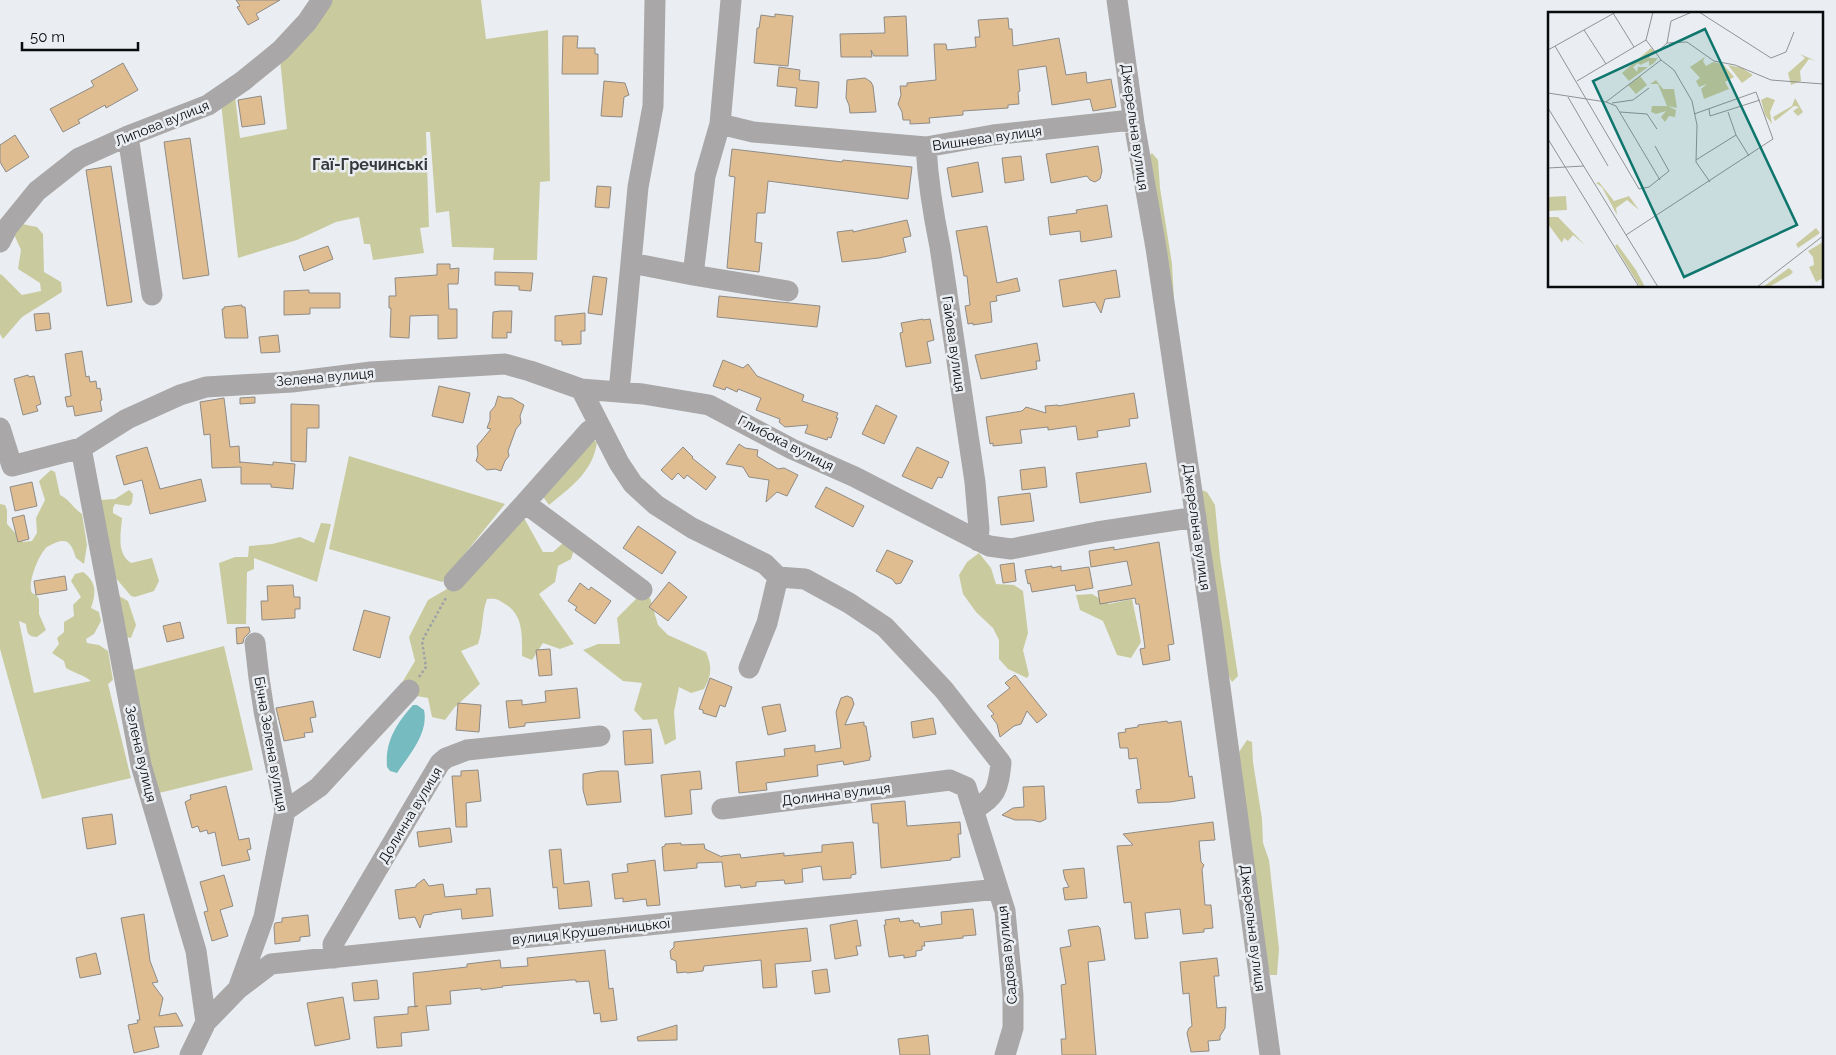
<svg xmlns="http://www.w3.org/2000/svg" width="1836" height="1055" font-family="Raleway,sans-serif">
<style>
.green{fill:#c9cb9f}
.water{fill:#75bbc0}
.building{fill:#e0bd90;stroke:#8e8b87}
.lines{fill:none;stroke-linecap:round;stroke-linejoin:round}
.path{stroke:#9ea1a5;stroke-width:2.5;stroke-dasharray:2.5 2.5;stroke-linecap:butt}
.minor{stroke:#a9a7a7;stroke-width:21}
.labels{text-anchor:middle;stroke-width:5;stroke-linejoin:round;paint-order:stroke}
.street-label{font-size:14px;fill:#0a0b0d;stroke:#eaeef2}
.quarter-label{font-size:16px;font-weight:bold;fill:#373a3d;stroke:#eaeef2}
.inset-road{fill:none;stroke:#909396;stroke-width:1}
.view{fill:#0f766e;fill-opacity:0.15;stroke:#0f766e;stroke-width:2.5}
.inset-edge{fill:none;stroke:#0a0b0d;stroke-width:2.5}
</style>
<rect width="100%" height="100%" fill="#eaeef2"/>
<path class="green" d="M329,0h152l5,39 62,-9 2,151 -10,1 -3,78h-44l1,-12 -42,-1 -3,-36 -13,2 -6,-81h-4l3,95 -9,1 4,25 -51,7 -3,-16h-6l-5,-27 -23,5 -39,18 -59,18 -17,-155 14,-7 5,42 47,-9 -7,-70z
M1152,153l6,7 2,28 12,76 2,36 -26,-143z
M17,223l20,4 6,7 1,38 17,10 1,10 -40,25 -19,22 -3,-5v-59l1,-1 21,21 19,-4 -1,-8 -22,-14 3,-19 -8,-18z
M585,437l12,5c-4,30 -26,45 -48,63l-10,-14z
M349,456l156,48 -63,78 -113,-33z
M51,470l4,2 5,23c10,5 13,13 22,19l5,31 -3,19 -8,-6c-4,-12 -7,-21 -21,-15 -4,2 -8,3 -10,6 -7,8 -18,35 -13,44l4,2 3,4v15l7,16 -9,7c-9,0 -10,-4 -11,-13l-7,-3 15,72 57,-12c-7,-6 -17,-8 -25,-13l-2,-7 -12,-8 7,-9 -2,-6 7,-6v-10l10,-6 -1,-11 8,-8 -10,-16 4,-7 8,-2c14,10 13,21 8,36l8,4 2,9 -7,13 -8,5 1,4 12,2 9,6 5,29 -5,4 23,94 -89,21 -42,-150v-145l5,1 2,5v14l16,18 9,-1 5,-8 -1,-15 9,-18 -6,-19z
M1199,489l8,3 8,13 5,53 18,118 -6,6 -8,-14z
M129,490l4,4 -1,9 -3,3 -14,-2 -2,4v5l9,5c-1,14 -6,36 9,45l21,-5 7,23 -5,10 -19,6 -4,-1 -17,-20 -15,-76 16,-1z
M524,518l19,34h10l10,-9 11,7 -3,9 -13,7 -3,16 -16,12 35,50 -14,5 -17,-6 -11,17 -10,-4c0,-19 2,-41 -17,-52 -7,-5 -9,-6 -18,-5 -6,16 -3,28 -9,45l-17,7 19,33 -26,24 -9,12 -13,-3 -4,-19 -17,-3 -11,-9 15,-25 -6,-24 19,-37 19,-11z
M321,523l10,1 -14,58 -63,-24v11l-7,3 -1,52h-19l-8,-61 16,-6h13l1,-11 23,-2 28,-7 14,6z
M979,553l12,15 5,16 18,1 9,6 5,42 -5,17 6,25 -2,3 -19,-9 -9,-10v-19l-6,-12 -17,-16 -13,-18 -4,-19 8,-13z
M641,594l9,4 8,27 10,10 38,17c6,14 6,23 -2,37l-13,4 -12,-6 -5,25 2,27 -11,6 -8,-26 -14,1 -9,-10 8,-27 -19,-2 -40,-31 15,-6h22l-3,-26z
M1092,594l17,10 23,-5 9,43 -10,16 -14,-3 -14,-34 -23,-11 -4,-15z
M119,596l9,5 8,24 -5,13 -5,-1z
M224,646l29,124 -98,24 -25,-123z
M1247,740l5,2 1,20 9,57 1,24 6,17 10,89 -2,26h-7l-5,-17 -26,-206z"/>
<path class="water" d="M413,705h4l7,5c5,23 -15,45 -27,63l-7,-2 -3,-4c-2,-25 9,-43 26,-62z"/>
<path class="building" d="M236,0h44l-24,14 3,5 -11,6 -11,-18 3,-1z
M775,14l18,2 -5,50 -34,-3 3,-35h2l2,-13 14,2z
M906,16l2,40h-34l-3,-6 1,7h-31l-1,-23 45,-1 -1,-16z
M1008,18l1,11h3l1,17 46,-8 7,37 20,-3 1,11 24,-4 5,28 -23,4 -3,-12 -38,6 -6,-39 -28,4 2,21 -2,1 1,12 -11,1v3l-45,3v4l-34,3 1,5 -20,1v-4h-7l-1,-8 -4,-8 3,-9 -1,-9h7v-3l29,-3 -2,-36h12l1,6 29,-3 -1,-10h5l-2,-17z
M563,36h15l-1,12h18v6h3v20h-36z
M123,63l15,27 -32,18 -1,-3 -27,15 2,3 -17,9 -13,-23 44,-23 -3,-5z
M779,67l21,3 -1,10 20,2 -2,26 -22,-2 2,-18 -20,-2z
M865,78l6,4 2,4 3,26 -26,1 -1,-8 -3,-7 1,-18z
M604,81l21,2 4,12 -5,2 -2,20 -21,-1z
M261,96l4,28 -23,3 -4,-27z
M15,135l14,22 -23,15 -6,-10v-17z
M190,138l19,137 -26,4 -19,-137z
M1098,146l4,25 -2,8 -5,3 -5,-2 -3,-4 -36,7 -5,-29z
M732,149l110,13 1,-2 69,7 -4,32 -140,-18 -3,32h-8l-2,29 7,1 -3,29 -32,-4 8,-91 -6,-1z
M1021,156l3,24 -19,3 -3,-25z
M978,162l5,30 -31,5 -5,-29z
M111,166l21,136 -25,4 -21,-136z
M597,186l14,1 -2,21 -14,-1z
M1107,205l5,32 -31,5 -1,-11 -30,4 -2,-18 29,-4 -1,-3z
M907,220l4,16 -8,2 3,14 -27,6 -37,4 -5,-30 16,-2v2z
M987,226l10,57 20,-5 3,13 -24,5 1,5 -7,1 2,20 -19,3v-2l-5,1 -3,-18 5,-1 -3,-29h-3l-8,-45z
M328,246l5,13 -29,12 -5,-15z
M437,264h13v5l9,-1 -1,16h-10l1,25h8v29l-19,1v-24l-28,1 -1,22 -19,-1 1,-29h-2v-12h7l-1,-18 42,-3z
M1116,270l4,27 -15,2 -4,14 -6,-11 -32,5 -4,-27z
M495,272l38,1 -2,18 -12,-1v-4l-24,-1z
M593,276l14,2 -5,37 -14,-2z
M309,290v3h31v15h-30v6l-26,1v-24z
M719,296l101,10 -3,21 -100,-10z
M242,305v2h3l3,31h-23l-3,-29h2v-2z
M500,311h12l-1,22 -4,-1v6h-15l1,-26z
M49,313l2,16 -15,2 -2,-17z
M585,313v18h-4v13l-19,1v-4h-7v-25z
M923,319v1l7,-1 4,21 -7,2 4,21 -25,4 -6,-34 3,-1 -2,-9z
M278,335l2,17 -19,1 -2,-16z
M1037,343l3,18h-4l1,8 -56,10 -6,-24z
M82,351l4,26 3,-1 1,6 6,-1 1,8 3,-1 2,12 -2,1 2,10 -27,5 -2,-10 -6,1 -2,-10 6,-1 -6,-42z
M723,360l20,8 5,-4 9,12 47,19 -2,6 36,12 -2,5h2l-7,20 -3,-1 -1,3 -22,-7 3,-8 -23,2 -6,-5 1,-3 -24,-9 5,-12 -23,-9 -1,3 -11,-5 -1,3 -12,-4z
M28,375l1,2 5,-1 7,28 -5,2 2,5 -15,4 -9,-36z
M439,386l31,7 -7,30 -31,-7z
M1134,393l4,25 -9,1 1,7 -33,5 1,6 -20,3 -2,-14 -28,4v-3l-28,3 2,13 -29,3v-3l-3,1 -4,-27 36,-6 4,-4 20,6 -1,-7 13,-1v1z
M498,396l6,2h8l12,7 -4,11 1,7 -5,6 -8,22 1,5 -4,5 -4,10 -6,-2 -8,1 -11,-9 2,-6 -1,-9 14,-17 -4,-1 3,-8v-8l5,-6z
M255,397v6l-15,1v-6z
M224,398l6,49 9,-1 1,17v-1l33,3v-3l22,2 -2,25 -22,-2v-3h-30v-17l-29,1 -2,-34 -6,1 -4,-33z
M291,404l28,1v23h-12l-1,34 -15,-1z
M876,405l21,11 -13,28 -22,-10z
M739,444l6,4 13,2 -1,6 21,13 6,-1 14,7 -11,21 -10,-4 -11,10 3,-22 -20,-3 -6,-10 -17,-3z
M147,447l13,42 41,-10 5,22 -56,13 -8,-34 -18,5 -8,-29z
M683,447l10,10 -1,1 24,19 -10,13 -19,-15 -3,4 -6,-6 -6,7 -11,-10z
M917,447l32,15 -7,16 -4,-1 -6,12 -30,-13z
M1146,463l5,29 -71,11 -4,-30z
M1045,467l2,20 -25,3 -2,-20z
M32,482l5,24 -22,5 -5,-24z
M826,487l38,19 -11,21 -38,-20z
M1030,493l4,28 -33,4 -3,-28z
M24,515l5,24 -11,3 -6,-24z
M638,526l38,26 -14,22 -39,-26z
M1159,542l15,102 -6,1 2,15 -27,5 -3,-16 5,-1 -6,-44h-3l-1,-6 -35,6 -2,-13 34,-6 -5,-24 -36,6 -2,-16 25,-4v3z
M887,550l26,11 -12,22 -5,1 -4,-5 -16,-8z
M1014,563l2,18 -13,2 -3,-18z
M1052,566v2l9,-2v5l28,-4 4,21 -17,3 -1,-6 -43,7 -2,-9 -2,1 -3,-14z
M65,576l2,14 -31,5 -2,-14z
M669,582l18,15 -19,24 -19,-14z
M580,583l9,7 2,-3 20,14 -16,23 -20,-14 2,-3 -9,-6z
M293,585l1,12h6v12h-5v9l-33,2 -1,-19h7l-1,-15z
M364,610l26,7 -10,41 -27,-8z
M180,622l4,16 -17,4 -4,-16z
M249,627l1,5 -6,6 -1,5 -6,1 -1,-16z
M550,649l2,26 -13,1 -3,-26z
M1015,675l32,40 -10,8 -10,-12 -6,13 -7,2 -14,11 -3,-13 -6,-8 3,-2 -7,-8 23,-18 -5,-5z
M710,678l22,9 -7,20 -5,-2 -4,12 -13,-4v-3l-4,-1z
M577,688l3,30 -55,5v3l-16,2 -3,-27 16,-1v5l24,-3 -1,-11z
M847,696l5,2 2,6 -9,21 19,-3v4h2l5,31 -2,1 1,2 -26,5 -1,-4 -26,4 1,11 -52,7 1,7 -28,3 -3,-31 49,-6 -1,-7 31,-4v7l26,-4 -5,-36 5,-14z
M313,701l3,16 -6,1 3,14 -9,1 1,4 -21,4 -8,-33z
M458,703l23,2 -2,27 -23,-2z
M780,704l6,27 -18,4 -6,-28z
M933,718l3,16 -23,4 -2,-16z
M1167,721l1,2 13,-2 8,56 3,-1 3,22 -25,4 -32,1 -2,-13 5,-1 -4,-31 -8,1 -1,-11h-8l-2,-15 8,-1 -1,-3 13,-2v-2z
M651,729l2,34 -28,2 -2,-34z
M478,770l3,31 -15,2 1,24h-11l-4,-51h9v-5z
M601,771h17l3,31 -34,3 -4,-15v-16z
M700,771l2,18 -12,1 2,24 -27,3 -4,-42z
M226,786l13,54 10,-2 2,11 -4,1 3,10 -28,6 -7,-34 -7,2 -1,-4 -7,2 -2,-6 -6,2 -7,-26 6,-3 -1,-4z
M1044,786l2,33 -6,3 -8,-2h-17l-13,-5 11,-7 11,-1 -1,-20z
M905,801l2,25 53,-4 1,12h-3l2,23 -9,1v2l-70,8 -3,-45h-5l-2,-19z
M112,814l4,30 -29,5 -5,-31z
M1213,822l2,18 -16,1 2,21 3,3 -2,4 3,36h6l2,23 -9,1v3l-21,2 -3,-25 -35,4 3,25 -13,1 -4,-37 -7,1 -7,-57 16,-1 -10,-11z
M450,828l2,14 -33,5 -2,-15z
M853,842l3,32 -5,1v3l-28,2 -2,-14 -19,3 1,13 -18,2 -1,-4 -28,2v4l-15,2 -1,-3 -15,2 -3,-25 -25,1v5l-33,3 -2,-24 3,-1v-2l16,-1v2l23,-1 1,5 17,8v-1l18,-2 1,4 43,-5v3l38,-4v-7z
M561,849l3,35 25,-3 3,25 -33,3 -2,-22 -4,1 -4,-38z
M655,860l5,45 -13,1 -1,-7 -23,3v-4l-8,1 -3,-25 16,-2 -1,-8z
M1084,868l3,30 -22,2 -2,-12 6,-1 -4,-8 -2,-9z
M224,875l9,31 -13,4 8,26 -16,5 -8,-29 4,-1 -8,-29z
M424,879l5,7 14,-2 2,13 32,-3 -1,-5 14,-1 3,28 -31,3 -1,-10 -29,4v1l-8,1 -4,13 -5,-11 -16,2 -4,-29 21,-3v-2z
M973,909l3,26 -13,1v2l-39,4 1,4h-3v4l-6,1v5l-12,2v-3l-15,2 -5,-32h2l-1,-5 14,-2 1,4 13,-2 1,3h5l1,4 22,-3 -1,-12z
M144,914l6,47 8,21 -6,1 11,15 -4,18 17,-3 7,13 -29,1 5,20 -25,6 -6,-28 10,-2 -1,-3h3l-19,-102z
M308,915l2,21 -10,1v4l-25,3 -1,-17 1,-4 7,-1v-4z
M857,920l4,26h-5l2,9 -23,4 -5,-34z
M1098,926l2,2 5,32 -17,2 8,93h-34l-1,-16h5l-5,-54 5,-1 -6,-36 11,-2 -3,-16z
M807,928l4,33 -36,3 2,23 -14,1 -2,-28 -57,6 -1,5 -16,2 -1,-1 -9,1 -1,-12 -5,-2 -1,-8 4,-4v-5z
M605,950l4,39 4,-1 4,32 -16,2 -1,-9 -6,1 -5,-33 -13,1v-2h-5l-69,6 1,1 -22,3v-2l-31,3 1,13 -25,2 3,24 -28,3 1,13 -25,2 -3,-31 34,-3v-7l10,-1 -3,1 -2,-34 54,-6v-3l33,-4 1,8 27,-2 -1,-8z
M96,953l5,21 -21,4 -4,-20z
M1217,958l2,18h-5l3,32 9,-1 -1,21 -5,8v4l-12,1 1,10 -18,1 -4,-19 2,-5 3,-2 -3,-33 -6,1 -3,-32z
M827,969l3,23 -15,2 -3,-23z
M377,980l2,19 -25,2 -2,-18z
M343,997l7,42 -35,7 -8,-43z
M677,1025v15l-39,1 -1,-4z
M928,1035l2,20h-30l-2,-16z"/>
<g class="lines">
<path class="path" d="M419,677l7,-10 -4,-26 25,-45"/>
<path class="minor" d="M1117,0l17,123 22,125 56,380 58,427
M720,124l33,8 173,15 67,-12 129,-14 12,2
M128,136l24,159
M926,147c2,34 7,66 14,100l35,235 4,47 -1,12
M0,242l7,-14 30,-37 42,-33 49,-22 80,-31 35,-24 38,-31 26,-28 15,-22
M631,263l62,12 12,-99 15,-52 11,-124
M693,275l95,16
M581,389l38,74 14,21 23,21 36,23 73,36 13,13 -11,46 -18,45
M619,392l19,-205 15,-81 2,-106
M599,425l-10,6 -64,72 117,87
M0,428l12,38 69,-18 60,317 55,186 10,71 -16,33
M81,448l46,-29 53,-24 26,-8 86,-5 79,-10 134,-8 25,7 51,18 62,5 66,11 83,44 63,28 134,69 22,3 86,-17 99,-15
M778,577l27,2 44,24 36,24 59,63 57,73c-3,27 -5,34 -28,47
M454,581l71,-78
M722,809l228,-29 16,7 39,124 8,84v33l-8,27
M285,811l34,-24 90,-97
M334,958l-1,-14 107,-181 6,-5 21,-8 133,-14
M238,989l26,-72 21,-106 -21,-100 -5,-33 -4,-35
M206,1022l32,-33 33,-25 727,-75"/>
</g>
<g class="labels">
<g class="street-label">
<text transform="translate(162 123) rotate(-22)" y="5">Липова вулиця</text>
<text transform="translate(1135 127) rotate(82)" y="5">Джерельна вулиця</text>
<text transform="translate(987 138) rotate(-8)" y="5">Вишнева вулиця</text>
<text transform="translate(954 344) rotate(82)" y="5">Гайова вулиця</text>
<text transform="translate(325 377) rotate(-5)" y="5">Зелена вулиця</text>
<text transform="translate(786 443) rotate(27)" y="5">Глибока вулиця</text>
<text transform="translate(1197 527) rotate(82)" y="5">Джерельна вулиця</text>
<text transform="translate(271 744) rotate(80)" y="5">Бічна Зелена вулиця</text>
<text transform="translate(141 754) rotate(77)" y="5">Зелена вулиця</text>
<text transform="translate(836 794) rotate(-7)" y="5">Долинна вулиця</text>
<text transform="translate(410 815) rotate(-59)" y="5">Долинна вулиця</text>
<text transform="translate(1253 928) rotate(83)" y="5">Джерельна вулиця</text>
<text transform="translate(591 931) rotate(-6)" y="5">вулиця Крушельницької</text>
<text transform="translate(1007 955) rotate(-96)" y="5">Садова вулиця</text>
</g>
<g class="quarter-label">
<text x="370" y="170">Гаї-Гречинські</text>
</g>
</g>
<g transform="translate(1548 12)">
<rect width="275" height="275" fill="#eaeef2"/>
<path d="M103,36l3,3 -5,7h9l-4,5 -5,3v-5l-9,4 -2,-2 -5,4 4,5 1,-5h10l-19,14 -7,-8zM252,42l16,7 -7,-2 -9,12 1,10 -10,4 -3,-12 17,-15zM157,45l-2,4 3,5 7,-4 10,2 11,13 -9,5 4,7 -25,10 -3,-10 6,-5 -8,3 -3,-6 4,-3 -10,-11zM180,53l14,3 11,7 -11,8zM92,64l7,9 -11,9 -8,-9zM108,68l7,9h11l3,19 -9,-2 8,4 -1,7 -6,-1 -4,6 -4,-5 5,-6 -10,3 -5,-2 1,-6h15l-9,-22h-8zM219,85l8,3 -5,12 2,12 -7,-9 -4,-15zM247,86l8,14 -5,4 -5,-5 6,-4 -5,-1 -19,15 -2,-4 19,-11zM51,170l15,19 15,-5 10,14 -12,-10 -11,8 1,7 -15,-28 -6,-4zM18,184l1,14 -19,1v-14zM0,205h10l27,28 -12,-10 -5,6 -4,-3 -2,5 -14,-19zM268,216l4,5 -22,15 -2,-4zM275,230v36l-7,4 -7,-15 5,-2 -1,-8 -5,-6zM69,232l19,26 9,17h-5l-25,-41zM241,256l4,4 -3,3 -21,12h-6z" fill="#c9cb9f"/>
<path class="inset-road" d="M151,0l72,46 15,-6 8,-20M65,1l21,34M36,18l22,34M98,28l10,13M119,31l20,-1 27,19 21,4 36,15 52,4M7,34l84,143 10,-2 20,-16 -14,-25M0,38l68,-38M113,48l13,10 18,31 5,24 -1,37 14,20M29,69l69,-41 7,-28M0,81l58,9 55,-42 -5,-7 11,-10 4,-22 21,-9M20,85l40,69M58,90l10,4 44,74M64,91l21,-3 16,-12M0,96l110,179M161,97l1,7 50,-16M72,100l27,2 10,15M180,100l8,23 13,21M0,127l91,148M148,148l40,-25M0,156l36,-2M78,223l147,-96 -17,-47 -62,22M209,275l66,-51"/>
<path class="view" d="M157,17l92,196 -113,52 -91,-196z"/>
<rect width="275" height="275" class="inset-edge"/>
</g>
<path d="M22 42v8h116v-8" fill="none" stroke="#0a0b0d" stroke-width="2.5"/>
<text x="30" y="42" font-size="15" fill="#0a0b0d" stroke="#eaeef2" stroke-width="4" paint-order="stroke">50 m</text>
</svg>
